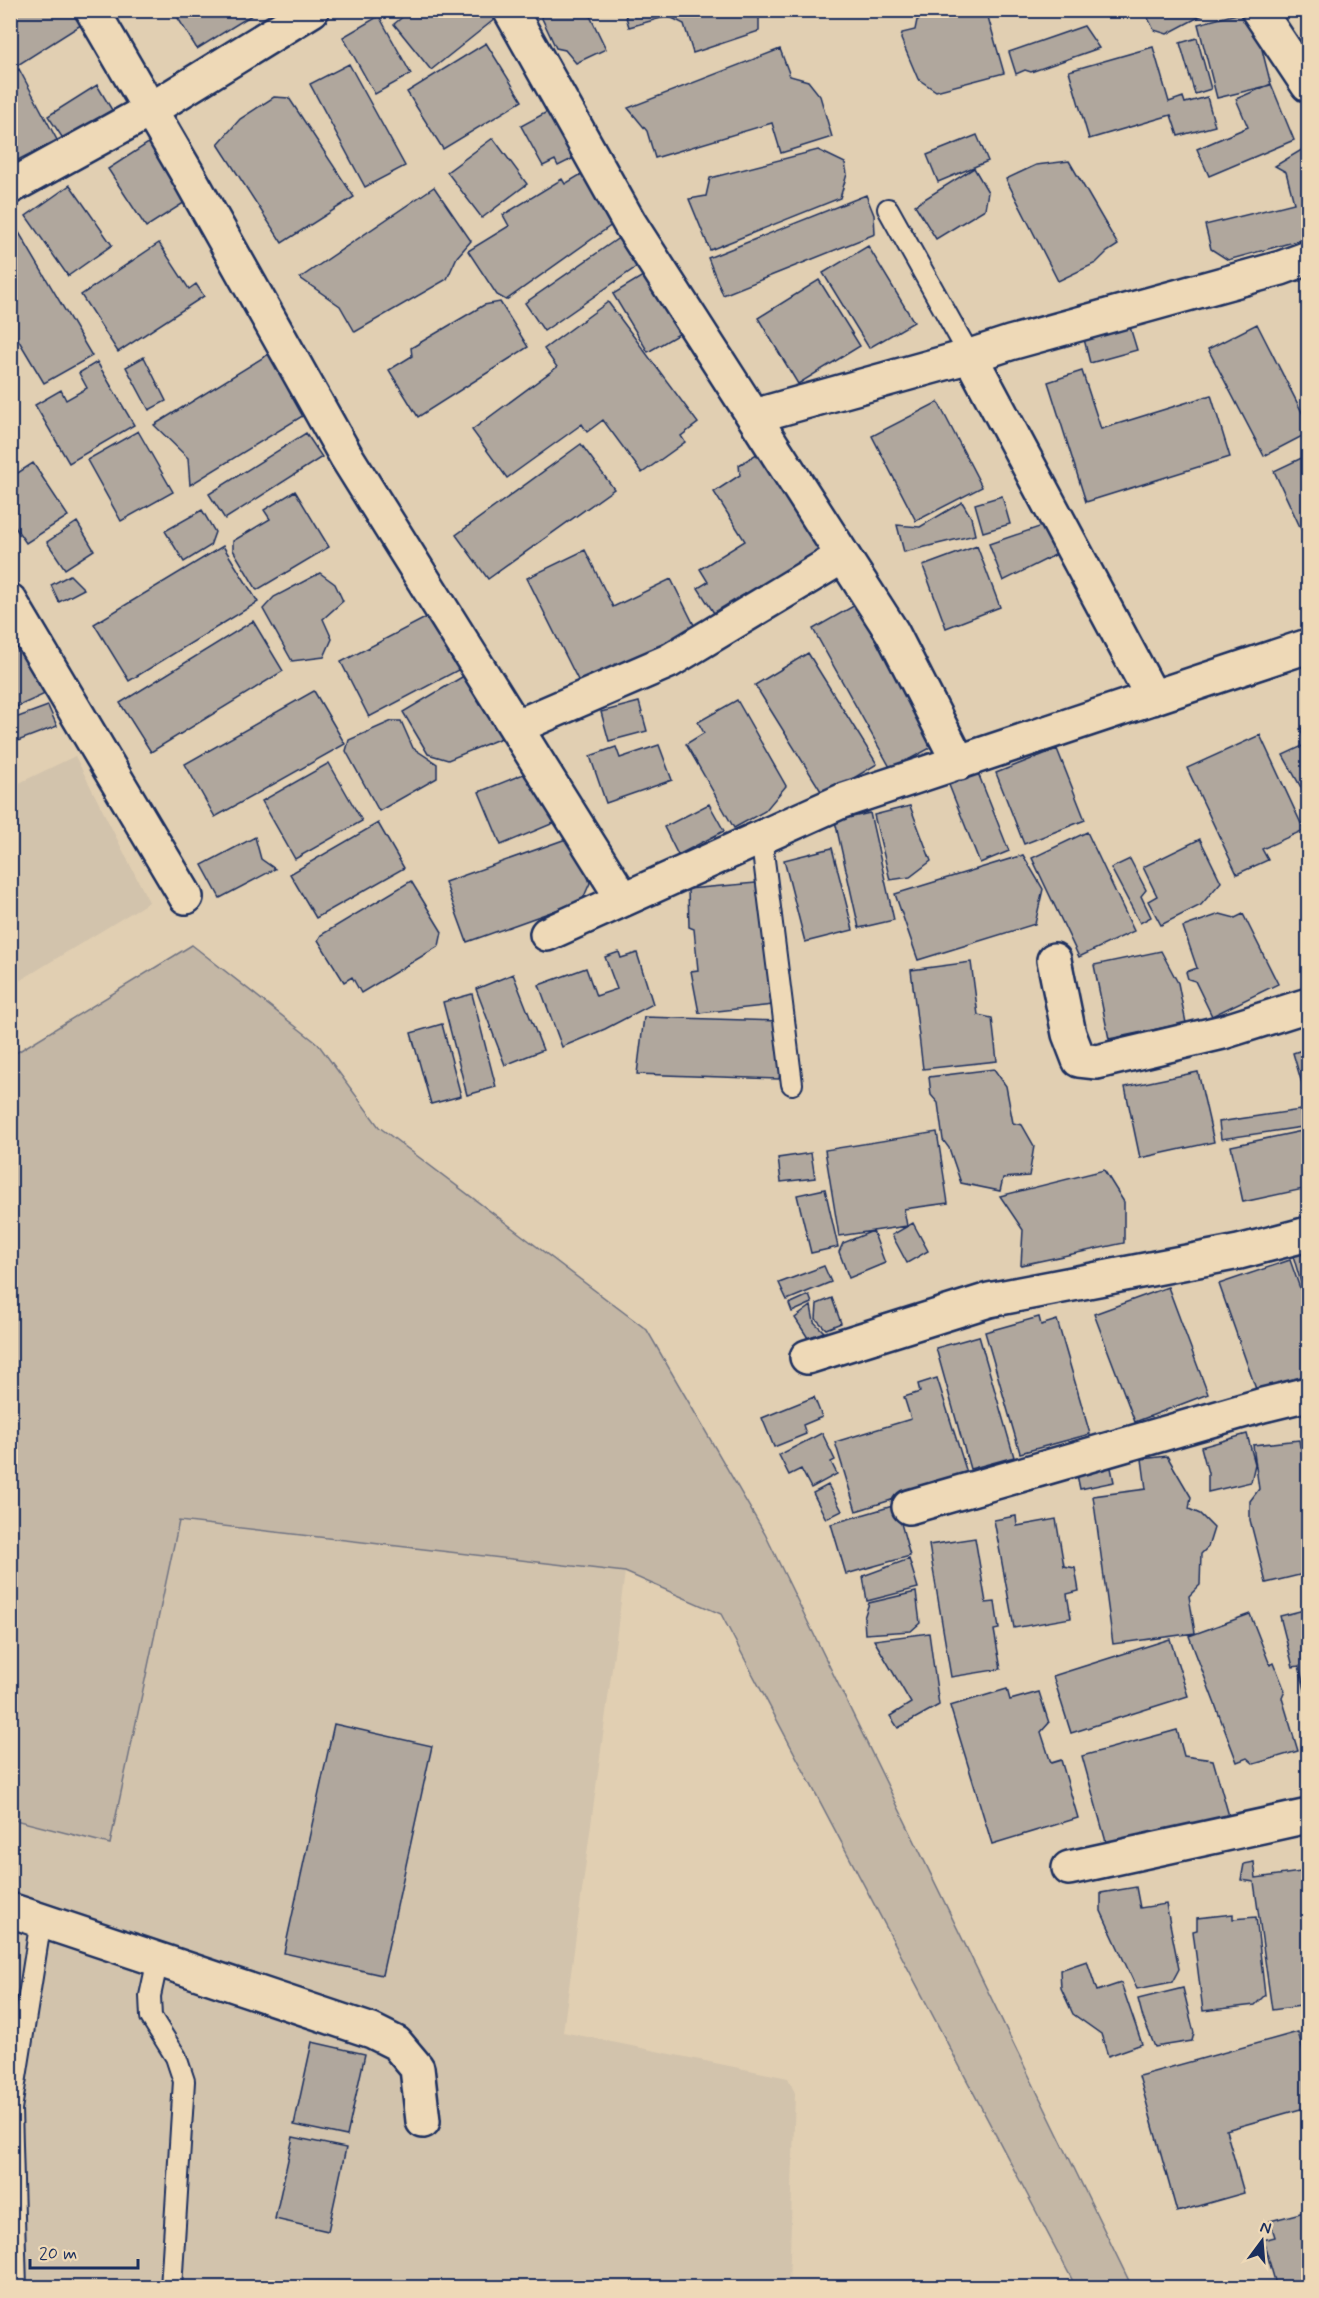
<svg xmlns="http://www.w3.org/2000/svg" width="1319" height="2298" font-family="Mynerve,sans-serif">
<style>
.built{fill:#d2c3ac}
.green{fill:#c4b7a5;stroke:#707382;stroke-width:1.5}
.building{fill:#b0a79d;stroke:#1b2f5e;stroke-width:1.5}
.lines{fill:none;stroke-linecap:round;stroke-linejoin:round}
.service-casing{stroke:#1b2f5e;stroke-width:24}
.minor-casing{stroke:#1b2f5e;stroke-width:38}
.secondary-casing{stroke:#1b2f5e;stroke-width:38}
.service{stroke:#eed9b7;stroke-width:20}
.minor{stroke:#eed9b7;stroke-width:33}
.secondary{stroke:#eed9b7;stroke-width:33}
</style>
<rect width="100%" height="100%" fill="#e1cfb2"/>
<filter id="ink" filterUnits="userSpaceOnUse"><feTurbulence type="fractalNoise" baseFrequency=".0167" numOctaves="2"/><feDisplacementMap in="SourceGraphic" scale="12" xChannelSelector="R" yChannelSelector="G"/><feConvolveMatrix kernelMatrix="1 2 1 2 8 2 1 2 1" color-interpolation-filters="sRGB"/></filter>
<g filter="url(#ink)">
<path class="built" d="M75,756l74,146 -138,84v-199z
M179,1521l446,51 -62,460 225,46 7,15 -6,194 -778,1v-469l99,24z"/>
<path class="green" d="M192,945l126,99 61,83 268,203 118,204 367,753h-56l-355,-673 -96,-42 -446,-51 -69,323 -99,-25v-763z"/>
<path class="building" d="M10,10h77l5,8 -82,52z
M173,10h87l-63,39z
M411,10h85l4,5 -69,55 -37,-46z
M538,10h49l19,39 -30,14 -11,-13 -9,-2z
M624,10h135v21l-66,22 -9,-29 -16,-8 -39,11z
M955,10h31l18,63 -68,18 -18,-12 -17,-40 1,-6 13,-3 2,-10z
M1144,10h68l-45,24 -13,-4z
M1252,10l19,75 -54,13 -19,-74z
M379,16l32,58 -36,20 -32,-57z
M1084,26l15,22 -68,24 -6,-2 -9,4 -7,-22z
M1197,38l14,51 -16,5 -15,-51z
M486,43l36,58 -79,48 -36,-57z
M1153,47l16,55 14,-5 2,6 22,-6 8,29 -37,10 -7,-21 -82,24 -20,-68z
M780,49l10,27 18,5 12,15 12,41 -51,16 -9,-30 -117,35 -8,-27 -19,-23z
M349,64l56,102 -40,21 -55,-103z
M19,69l38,71 -47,24v-91z
M1271,84l23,56 -85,36 -12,-27 51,-22 -12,-28z
M97,85l15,25 -48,30 -16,-24z
M274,97l15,1 65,99 -72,46 -64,-99 22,-25z
M558,106l26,47 -26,13 -3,-6 -12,6 -22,-40z
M977,135l11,26 -50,21 -11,-27z
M493,138l34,46 -45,34 -35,-46z
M153,140l37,59 -44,28 -38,-58z
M1308,146v92l-80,22 -17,-11 -6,-24 89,-22 -8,-31 -11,-6z
M818,150l27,13 2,11 -7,24 -130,52 -21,-51 17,-3 4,-18z
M1069,161l49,84 -11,7 -11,11 -38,18 -52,-102 30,-14z
M974,168l14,24 -3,17 -49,30 -21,-34z
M590,169l26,53 -110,78 -9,-5 -29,-44 41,-25 -6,-11 59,-36 3,5z
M70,185l42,60 -44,31 -42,-60z
M434,187l37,54 -14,16 -10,22 -92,53 -15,-26 -40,-28z
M866,195l8,20 1,19 -152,61 -15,-37z
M11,219l81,137 -48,27 -34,-57z
M623,235l19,28 -98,68 -19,-28z
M159,243l30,46 7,-5 8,12 -86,56 -37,-57z
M868,246l46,76 -45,26 -46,-75z
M651,271l35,59 -38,22 -35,-58z
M819,280l41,66 -62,38 -40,-66z
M500,302l28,45 -110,70 -29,-47 23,-14 -1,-8 73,-43z
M608,302l90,121 -17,13 4,6 -43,31 -39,-53 -16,12 -5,-8 -75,54 -35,-48 85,-63 -13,-18z
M1257,324l51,100v9l-44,23 -56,-107z
M1130,327l7,23 -47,13 -6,-24z
M272,352l37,60 -119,73 -2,-27 -34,-33z
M144,357l22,44 -17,9 -23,-43z
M97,362l37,63 -65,38 -34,-58 26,-15 5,10 21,-12 -8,-15z
M1082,371l19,58 110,-34 19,62 -144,45 -38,-120z
M938,402l44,85 -66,34 -44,-85z
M138,431l35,61 -52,29 -34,-61z
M306,433l16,24 -97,62 -16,-25z
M781,439l65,102 -127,80 -21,-33 10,-6 -8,-13 45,-28 -31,-49 26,-17 -1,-10z
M581,444l33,45 -126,90 -32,-44z
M1308,455v89l-34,-73z
M33,463l35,53 -42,27 -16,-23v-42z
M295,491l34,56 -72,43 -24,-40v-9l37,-22 -6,-9z
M1002,496l8,28 -27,8 -8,-28z
M962,502l9,15 4,18 -71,17 -7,-27 23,2z
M202,510l13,22 -5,14 -26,16 -19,-31z
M77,522l17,28 -29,19 -18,-27z
M1045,525l20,22 -10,8 -52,26 -14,-37z
M223,546l35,56 -129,79 -35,-57z
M977,546l23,61 -54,21 -23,-62z
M585,550l28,57 58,-28 26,52 -115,57 -55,-110z
M320,573l15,11 8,17 -20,18 9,20 -8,18 -32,4 -29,-52 11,-12z
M70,575l14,14 -25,13 -8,-17z
M857,604l79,141 -45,24 -78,-140z
M433,614l29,54 -93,49 -28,-55z
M10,616l35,78 -35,16z
M253,621l30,50 -132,81 -31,-49z
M808,653l69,111 -53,32 -69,-111z
M489,661l22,73 -63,26 -20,-6 -25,-42z
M314,691l31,53 -130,73 -30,-53z
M737,700l49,86 -21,25 -31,17 -48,-84 18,-11 -6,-11z
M639,702l8,29 -38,10 -8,-29z
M48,706l9,20 -47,18v-24z
M392,721h9l12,27 24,16v14l-58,33 -33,-60 3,-11z
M1308,726v74l-25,-45 24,-11 -7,-15z
M1260,735l44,95 -42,19 6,11 -31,14 -50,-106z
M659,745l13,35 -66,23 -16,-47 26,-9 4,11z
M1057,749l28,71 -61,24 -28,-71z
M329,763l33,58 -67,38 -33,-58z
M546,765l22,52 -67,28 -22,-53z
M978,773l31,78 -29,12 -31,-78z
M709,804l15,27 -46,24 -14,-28z
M910,806l21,55 -21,16 -20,3 -16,-65z
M870,813l24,107 -35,8 -24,-107z
M378,823l26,45 -88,50 -26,-44z
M1087,832l47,99 -55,26 -47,-99z
M255,837l6,22 14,10 -55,29 -18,-33z
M569,838l12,17 9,28 -8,18 -115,41 -22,-60z
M1200,839l21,43 -20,23 -40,20 -13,-24 9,-5 -14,-29z
M832,848l21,82 -48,12 -21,-82z
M1023,855l20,34 -8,35 -117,36 -23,-66z
M1130,859l16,31 -5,6 10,21 -11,6 -29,-55z
M411,881l31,51 -3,14 -78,47 -9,-16 -8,5 -26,-42 3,-5z
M767,882l15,122 -83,9 -8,-42 7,-1 -4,-41 -5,-2 -1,-38z
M1220,914l15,4 8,-4 35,70 -66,32 -17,-35 -7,-2 -2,-7 11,-4 -14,-41z
M1161,951l17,32 8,40 -77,16 -15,-74z
M619,952l2,6 16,-5 16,51 -48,25 -43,18 -23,-62 47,-17 10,28 21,-7 -12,-32z
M971,962l7,53 14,3 5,43 -74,8 -12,-99z
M513,974l30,76 -38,15 -29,-76z
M472,994l24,93 -29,8 -24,-93z
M644,1017l137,4 2,26 -4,32 -142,-5z
M442,1024l19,72 -30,8 -20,-71z
M1308,1048v56l-15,-51z
M994,1069l12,17 7,37 9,2 12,21 -5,30 -26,2 -3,13 -39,-8 -12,-35 -6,-8 -5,-37 -7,-8 -2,-18z
M1198,1072l16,70 -74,16 -15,-71z
M1300,1110l2,17 -81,12 -2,-17z
M1302,1131l6,28v29l-65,14 -12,-56z
M937,1132l11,71 -44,6 3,17 -68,10 -14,-86z
M811,1153l4,25 -34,4 -3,-24z
M1104,1170l20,32v41l-103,22 2,-35 -23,-34z
M825,1189l13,58 -27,6 -14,-58z
M913,1223l15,28 -21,12 -15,-28z
M873,1231l12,32 -36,15 -10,-26 4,-9z
M1308,1247v60l-16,-55z
M1290,1260l18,51v64l-51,17 -38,-108z
M824,1266l7,16 -44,18 -8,-17z
M1168,1287l40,107 -73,28 -41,-108z
M809,1295l3,8 -20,9 -3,-8z
M832,1298l9,25 -15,6 -10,-10 1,-15z
M811,1306l3,16 10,10 -16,6 -13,-20z
M1039,1317l2,8 16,-5 33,114 -70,19 -35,-121z
M979,1336l35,121 -44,12 -34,-121z
M937,1378l31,98 -112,35 -21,-69 76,-23 -7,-22 16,-5 -2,-8z
M814,1397l8,20 -19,8 3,9 -32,13 -12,-29z
M822,1433l13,27 -4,2 6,12 -26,14 -10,-19 -12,6 -10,-20z
M1247,1434l8,30 -4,18 -43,10v-19l-7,-26z
M1299,1440l1,7 8,-1v127l-42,10 -16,-63v-19l9,-12 -6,-44z
M1167,1456l24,41 -2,12 11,5 14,14 -6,19 -7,7 -1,31 -11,11 6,37 -82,11 -20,-148 53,-7 -4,-30z
M1110,1463l4,19 -34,7 -4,-19z
M828,1485l14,26 -16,8 -13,-26z
M896,1505l14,51 -64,18 -15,-50z
M1016,1516l1,10 39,-7 8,47 11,2 4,23 -12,3 4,24 -57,10 -20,-108z
M975,1538l11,65 9,-1 4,27 -5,1 7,39 -50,8 -22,-132z
M909,1559l9,29 -51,13 -4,-25z
M916,1592l4,31 -9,8 -46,3 -1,-16 5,-15z
M1308,1609v93l-9,-36 -6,1 -13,-51z
M1250,1614l20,51 4,-2 11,28 -3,7 16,53 -44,13 -7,-6 -10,4 -48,-126z
M929,1633l10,72 -41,23 -8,-12 21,-13 -37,-63z
M1170,1639l18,57 -117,37 -18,-57z
M1007,1689l3,11 29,-8 10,31 -8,9 10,31 10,-3 17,58 -86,26 -42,-138z
M334,1724l98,22 -50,229 -98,-22z
M1177,1730l7,26 29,4 16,56 -121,33 -26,-93z
M1254,1862l2,16 52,-7v134l-36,5 -18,-128 -13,-2 3,-16z
M1136,1887l4,21 26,-4 13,65 -7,13 -35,7 -36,-78v-18z
M1233,1914v5l23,-2 9,78 -10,10 -52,6 -10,-80 4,-1v-12z
M1087,1961l10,30 24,-8 21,61 -34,12 -7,-22 -28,-20 -12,-26 -1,-18z
M1183,1988l11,45 -2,8 -37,6 -12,-29 -5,-19z
M1298,2032l10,37v38l-82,23 18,63 -67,19 -38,-136z
M312,2042l53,12 -18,82 -53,-11z
M293,2137l53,11 -18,83 -53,-12z
M1308,2211v77h-31l-14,-48 12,-3 -5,-16z"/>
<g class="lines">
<g class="service-casing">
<path id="service" d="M888,209l82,147
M761,836l31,248
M158,1959l-8,37 1,21 25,40 8,24 -13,207
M16,2288l-5,-179 30,-189"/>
</g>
<g class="minor-casing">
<path id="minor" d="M92,10l95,163 159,283 277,443
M510,10l120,214 262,408 67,131
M10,187l140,-77 162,-100
M970,356l183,342
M754,416l216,-60 40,-13 271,-75 27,-10
M10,601l176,296
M516,727l153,-66 174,-105
M547,934l295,-133 466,-155
M1054,960l15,74 10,26 18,2 126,-30 85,-27
M807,1357l182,-57 250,-48 69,-18
M909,1507l354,-102 45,-11
M1069,1868l239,-52
M10,1910l362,121 24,12 21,25 6,53"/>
</g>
<g class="secondary-casing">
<path id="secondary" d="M1258,10l50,75"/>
</g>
<use href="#service" class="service"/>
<use href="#minor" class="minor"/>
<use href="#secondary" class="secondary"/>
</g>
</g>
<rect width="1319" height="2298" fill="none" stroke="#eed9b7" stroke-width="36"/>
<rect x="18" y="18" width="1283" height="2262" fill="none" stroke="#1b2f5e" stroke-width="2" filter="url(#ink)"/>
<g transform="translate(1262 2241) rotate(16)" stroke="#eed9b7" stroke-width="4.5" paint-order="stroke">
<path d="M0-4.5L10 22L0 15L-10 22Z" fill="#1b2f5e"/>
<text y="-9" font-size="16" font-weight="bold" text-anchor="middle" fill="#1b2f5e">N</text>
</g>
<path d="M30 2259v9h108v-9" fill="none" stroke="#1b2f5e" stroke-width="3"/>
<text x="39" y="2259" font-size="18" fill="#1b2f5e" stroke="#eed9b7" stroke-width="4.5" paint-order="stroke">20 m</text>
</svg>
